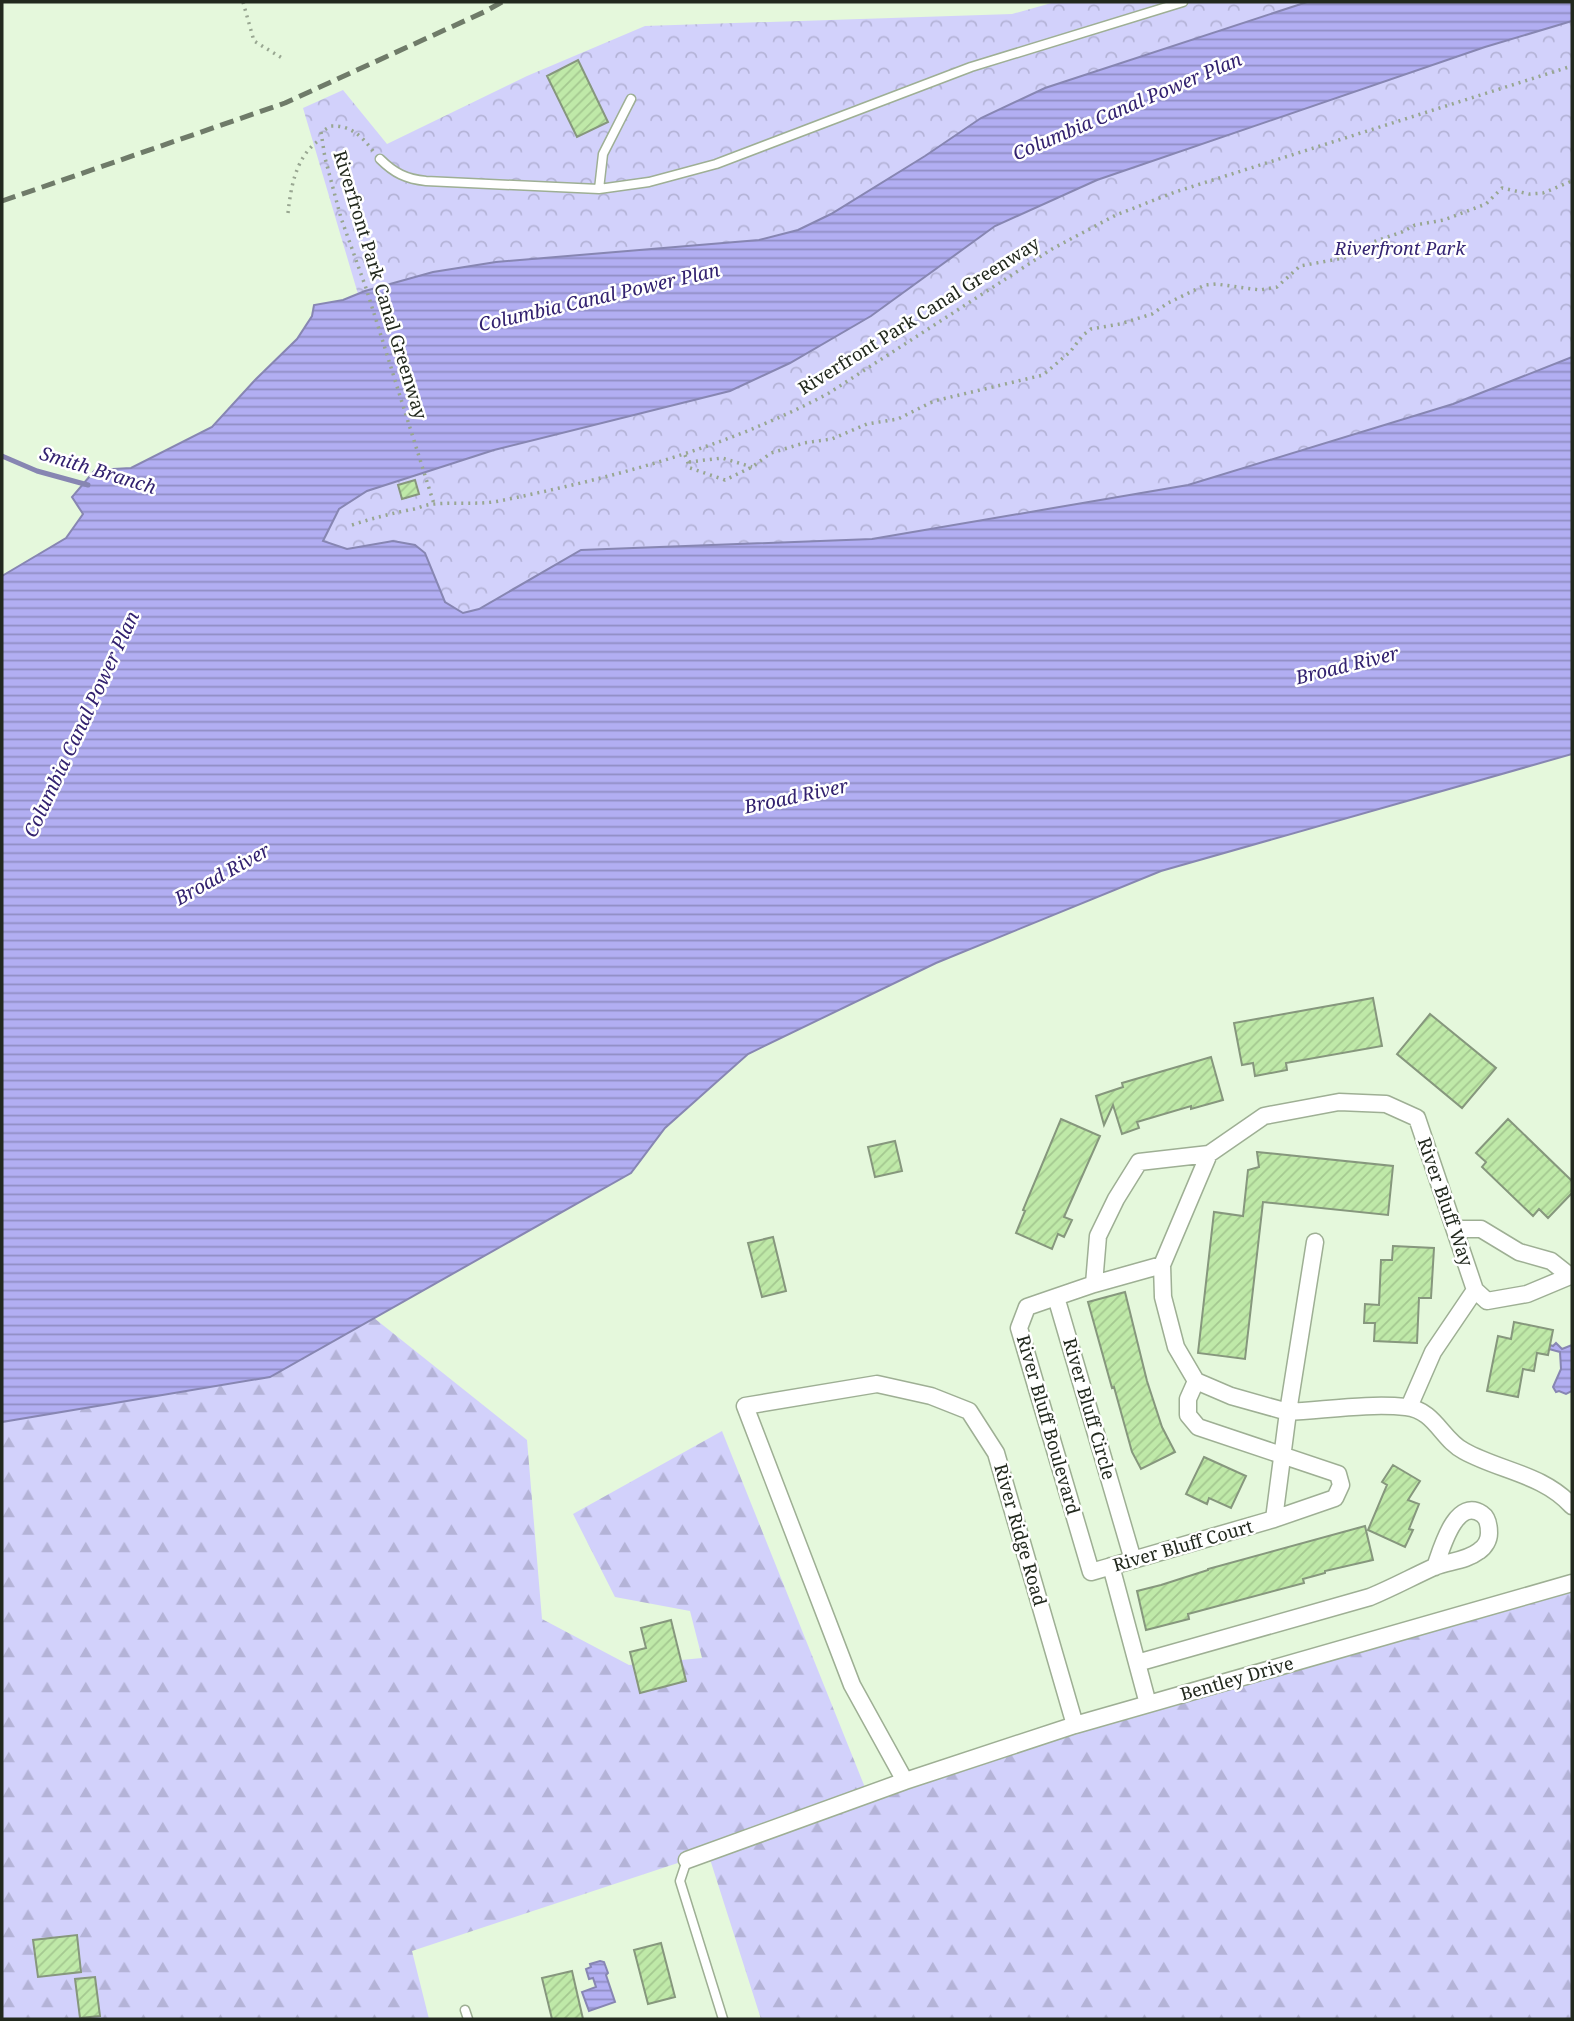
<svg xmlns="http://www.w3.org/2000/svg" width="1574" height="2021" font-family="'Noto Serif',serif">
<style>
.forest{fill:url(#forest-firs)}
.park{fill:url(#park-crowns)}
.water{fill:url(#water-rules);stroke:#8786b2;stroke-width:2}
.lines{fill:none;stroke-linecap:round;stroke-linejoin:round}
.stream{stroke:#8786b2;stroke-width:5}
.building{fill:url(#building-hatch);stroke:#86977d;stroke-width:2}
.service-casing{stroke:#9eaf94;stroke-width:11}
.minor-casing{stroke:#9eaf94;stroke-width:19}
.path{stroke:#98a691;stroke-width:3.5;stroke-dasharray:2 5;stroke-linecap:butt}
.service{stroke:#fff;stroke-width:8}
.minor{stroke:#fff;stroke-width:16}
.rail{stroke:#6f7b69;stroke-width:5;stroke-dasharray:14 7;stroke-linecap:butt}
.labels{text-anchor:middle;stroke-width:5;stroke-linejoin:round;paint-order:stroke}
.park-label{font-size:18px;font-style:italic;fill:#332371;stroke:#fff}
.street-label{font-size:18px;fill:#22291e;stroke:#fff}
.water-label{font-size:19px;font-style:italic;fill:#32216f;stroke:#fff}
</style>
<defs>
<pattern id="forest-firs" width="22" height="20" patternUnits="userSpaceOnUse" patternTransform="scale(1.75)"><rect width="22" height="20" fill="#d2d1fb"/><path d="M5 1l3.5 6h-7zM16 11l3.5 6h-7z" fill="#b4b3d7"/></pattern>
<pattern id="park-crowns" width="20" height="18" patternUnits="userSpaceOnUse" patternTransform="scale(1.75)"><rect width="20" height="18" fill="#d2d1fb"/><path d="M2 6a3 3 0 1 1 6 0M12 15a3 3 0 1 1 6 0" fill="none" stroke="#b4b3d7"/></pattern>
<pattern id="water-rules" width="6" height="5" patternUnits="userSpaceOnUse" patternTransform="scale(1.75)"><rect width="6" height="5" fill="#b2aef2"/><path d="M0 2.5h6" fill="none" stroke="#908ec3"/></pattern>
<pattern id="building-hatch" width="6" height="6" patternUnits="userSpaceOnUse" patternTransform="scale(1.75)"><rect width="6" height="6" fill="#bfe9a8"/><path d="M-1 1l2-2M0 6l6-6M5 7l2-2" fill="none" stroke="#a4c890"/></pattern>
</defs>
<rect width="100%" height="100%" fill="#e5f8dc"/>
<path class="forest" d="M374,1318l153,122 15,179 87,46 73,-7 -12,-47 -75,-14 -42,-83 149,-83 146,364 704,-212v436h-811l-53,-166 -296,98 17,68h-427v-597l268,-45z"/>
<path class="park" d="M1055,2h252l-263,86 -63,30 -56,38 -94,58 -33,16 -39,10 -71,7 -194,203 236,-59 60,-28 81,-47 124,-90 102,-46 388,-133 87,-26v336l-119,47 -265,81 -316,54 -291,11 -103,59 -15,4 -18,-11 -20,-49 -32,-12 -46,8 -24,-8 16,-32 28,-18 49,-17 -58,-180 -55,-186 40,-18 44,54 140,-68 118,-50 367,-12z"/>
<path class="water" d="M1307,2h265v19l-87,26 -388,133 -102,46 -124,90 -81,47 -60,28 -236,59 -127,41 -28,18 -16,32 24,8 46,-8 22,4 10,8 20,49 18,11 16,-4 102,-59 291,-11 316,-54 265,-81 119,-47v397l-411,117 -225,92 -188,91 -83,74 -34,45 -361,204 -268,45v-846l64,-38 17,-24 -11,-17 23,-27 36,-2 81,-41 43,-47 42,-41 15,-23 2,-11 29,-5 22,-9 68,-19 63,-10 263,-22 39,-10 33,-16 94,-58 56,-38 64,-30z
M1556,1343l6,6 10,-4v46l-6,3 -7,-3 -3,1 -3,-5 8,-18 -1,-17 -11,-3 1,-4 3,1z
M600,1961l4,1 4,11 -2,2 9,27 -26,9 -7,-19 14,-5 -3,-9 -4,1 -3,-10 5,-2 -1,-3z"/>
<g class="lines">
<path class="stream" d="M2,456l35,15 51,14"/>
</g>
<path class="building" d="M578,60l30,62 -31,15 -30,-61z
M415,480l4,14 -17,5 -4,-14z
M1373,998l9,48 -96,17 1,7 -32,6 -2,-13 -11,2 -8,-42z
M1430,1014l66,54 -34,40 -65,-54z
M1211,1057l12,43 -32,9v-3l-54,16 2,6 -17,6 -9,-29 -9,20 -8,-29 27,-9 -1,-4z
M1061,1119l39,17 -36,81 8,3 -8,17 -6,-3 -6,15 -36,-16 9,-22 -2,-1z
M1508,1119l64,62v12l-24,25 -9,-9 -6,7 -51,-49 4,-5 -10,-9z
M895,1141l7,30 -27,6 -7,-30z
M1257,1152l136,14 -5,49 -125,-13 -18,157 -47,-6 16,-141 29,4 5,-46 11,-3z
M773,1237l13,54 -24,6 -14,-54z
M1393,1246l41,2 -3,50h-12l-2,45 -43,-2 1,-18h-11l1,-19 14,1 2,-45h11z
M1125,1292l22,89 15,46 13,25 -34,17 -9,-17 -18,-65 -2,1 -24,-86z
M1514,1322l39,8 -5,25 -11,-2 -3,18 -11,-2 -5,28 -31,-6 11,-55 13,3z
M1204,1457l42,19 -15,32 -22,-10 -2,6 -21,-10z
M1393,1465l27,16 -12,19 11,4 -10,25 4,1 -8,17 -37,-17 19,-45 -5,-3z
M1365,1526l8,34 -48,11v2l-22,6 1,4 -116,31 1,5 -43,11 -9,-39 24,-6 47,-15v-1z
M671,1620l15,61 -46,12 -10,-41 16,-4 -5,-20z
M77,1935l4,37 -43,5 -5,-37z
M661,1943l14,54 -27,7 -14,-54z
M572,1971l11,48h-31l-10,-41z
M95,1977l5,39 -20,2 -5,-39z"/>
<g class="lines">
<g class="service-casing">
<path id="service" d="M380,159c14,14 26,20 46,22l173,8 50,-7 67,-18 255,-97 212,-65
M599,189l4,-35 28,-55
M687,1860l-7,21 43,138
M465,2010l3,9"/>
</g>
<g class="minor-casing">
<path id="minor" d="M1209,1154l55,-38 75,-14 47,2 31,14 58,172 -42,62 -24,55
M1455,1229h26l38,23 32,9 19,15 -43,18 -40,7 -12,-11
M1162,1265l-68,19 4,-48 18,-37 23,-37 70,-8 -47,111 1,32 13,50 20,34 35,15 57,16 27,-170
M1094,1284l-38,13 77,263
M1056,1297l-29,10 -8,21 72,244 183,-53 14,-107c38,-2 81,-9 118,-5 29,3 36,33 58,44 36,20 79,23 108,55
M1196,1381l-8,18v16l10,12 140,47 3,11 -6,13 -61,21
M1111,1566l37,138
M1137,1663l233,-66c22,-9 42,-20 64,-30 15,-6 32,-6 45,-16 6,-4 10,-11 10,-18 0,-7 -1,-15 -7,-19 -27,-18 -41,37 -47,53
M905,1781l-53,-96 -107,-279 132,-22 54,12 38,15 27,42 79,272
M687,1860l218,-79 170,-56 497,-142"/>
</g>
<path class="path" d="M243,2l11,39 28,17
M373,151c-11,-15 -23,-26 -42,-25l-10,6 4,26 16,60 25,70 68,216
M288,213c3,-27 8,-58 33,-74
M685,455l5,13 35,12 27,-13 19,-14 33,-10 28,-4 35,-15 31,-5 36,-18 109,-26 27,-23 13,-17 8,-6 29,-5 32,-10 16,-11 37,-18 11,-1 44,6 17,-3 23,-21 49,-9 24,-15 29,-10 13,-7 29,-5 42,-16 16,-16 27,6 14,-1 29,-12
M689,462l33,-4 30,9
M352,525c21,-7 41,-12 62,-16 7,-2 14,-5 21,-5 22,-2 42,1 64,-3 114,-23 227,-53 330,-108l223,-144 64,-34 59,-23 397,-126"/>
<use href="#service" class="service"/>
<use href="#minor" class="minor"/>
<path class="rail" d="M2,201l283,-98 199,-91 18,-10"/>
</g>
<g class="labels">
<g class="park-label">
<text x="1400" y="255">Riverfront Park</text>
</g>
<g class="street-label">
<text transform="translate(380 285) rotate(73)" y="6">Riverfront Park Canal Greenway</text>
<text transform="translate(919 316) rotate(-32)" y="6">Riverfront Park Canal Greenway</text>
<text transform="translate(1445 1202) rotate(71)" y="6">River Bluff Way</text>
<text transform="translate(1089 1409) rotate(74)" y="6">River Bluff Circle</text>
<text transform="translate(1048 1425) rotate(74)" y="6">River Bluff Boulevard</text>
<text transform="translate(1020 1535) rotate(74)" y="6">River Ridge Road</text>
<text transform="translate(1183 1546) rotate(-16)" y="6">River Bluff Court</text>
<text transform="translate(1237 1679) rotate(-16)" y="6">Bentley Drive</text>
</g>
<g class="water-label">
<text transform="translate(1127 106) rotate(-23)" y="7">Columbia Canal Power Plan</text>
<text transform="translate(599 297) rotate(-13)" y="7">Columbia Canal Power Plan</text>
<text transform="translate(98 470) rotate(17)" y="7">Smith Branch</text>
<text transform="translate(1347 665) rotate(-14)" y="7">Broad River</text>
<text transform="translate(81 724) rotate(-65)" y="7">Columbia Canal Power Plan</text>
<text transform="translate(796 796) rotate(-12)" y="7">Broad River</text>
<text transform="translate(222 874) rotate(-29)" y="7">Broad River</text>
</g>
</g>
<rect width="1574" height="2021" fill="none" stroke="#22291e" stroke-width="7"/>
</svg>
